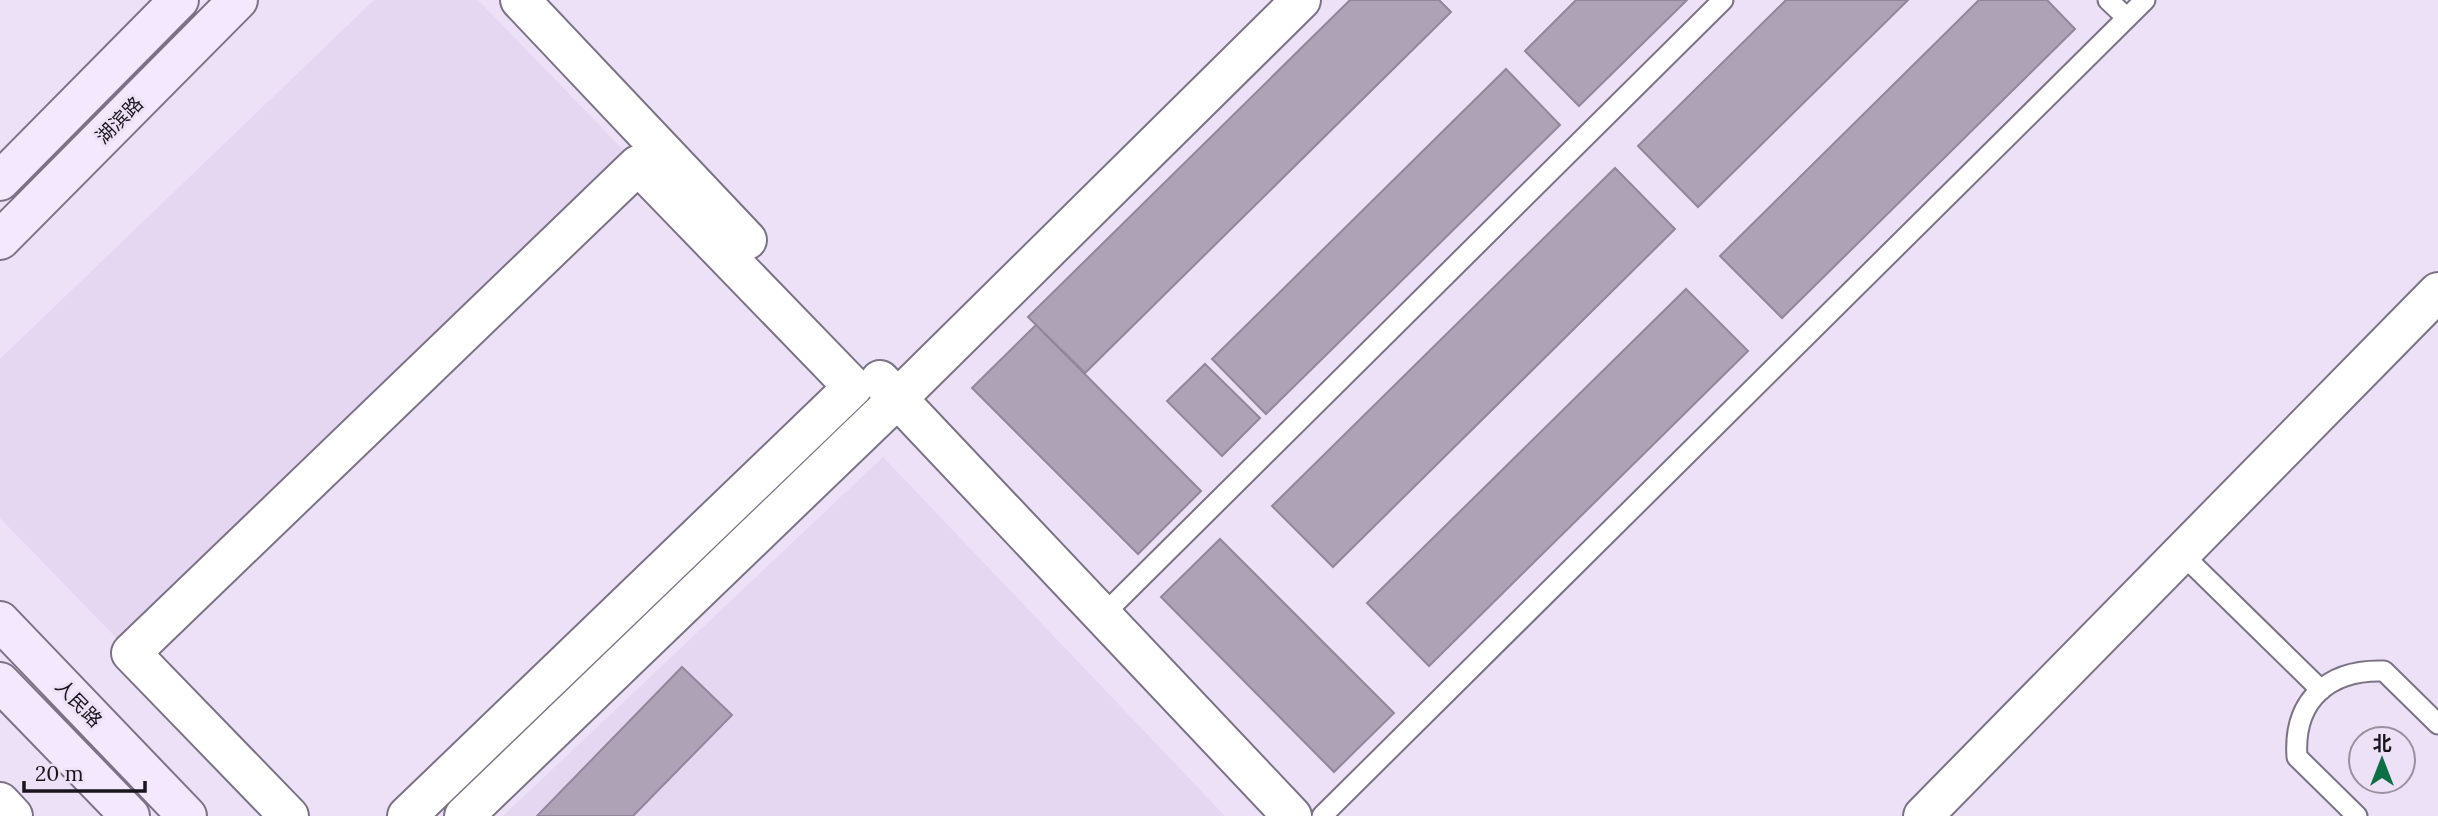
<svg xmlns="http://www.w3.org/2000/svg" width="2438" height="816" font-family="Lora,'Noto Sans SC',serif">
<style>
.built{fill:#e5d6f2}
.building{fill:#aea2b7;stroke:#91869a;stroke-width:2}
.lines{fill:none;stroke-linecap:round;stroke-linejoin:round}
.lane-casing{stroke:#7c7285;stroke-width:23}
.street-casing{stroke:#7c7285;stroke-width:42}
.secondary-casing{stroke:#7c7285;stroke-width:42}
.lane{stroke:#fff;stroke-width:19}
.street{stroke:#fff;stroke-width:38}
.secondary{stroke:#f3e8fd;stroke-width:38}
.labels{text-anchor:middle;stroke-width:6;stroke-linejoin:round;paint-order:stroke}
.street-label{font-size:19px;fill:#1a151d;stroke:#ece1f6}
</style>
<rect width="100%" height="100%" fill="#ece1f6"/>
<path class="built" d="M374,0h104l160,165 -507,488 -131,-135v-159z
M883,457l342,359h-722z"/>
<path class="building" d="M1350,0h89l12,12 -366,361 -57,-56z
M1576,0h111l-108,106 -54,-55z
M1786,0h122l-210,207 -60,-61z
M1979,0h68l28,29 -293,289 -62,-62z
M1506,69l54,56 -294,289 -54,-55z
M1615,168l60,61 -342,338 -61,-61z
M1686,289l62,62 -319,315 -62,-63z
M1036,325l165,166 -63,63 -166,-166z
M1205,364l55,54 -38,38 -55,-55z
M1220,539l174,174 -60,59 -173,-175z
M682,667l50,48 -99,101h-96z"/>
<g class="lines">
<g class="lane-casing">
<path id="lane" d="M2108,0l19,18
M2181,553l140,137
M1103,615l620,-615
M1322,816l823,-816
M2357,816l-60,-59c-4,-57 32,-88 87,-86l54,53"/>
</g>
<g class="street-casing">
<path id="street" d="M520,0l227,240
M880,380l412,436
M0,802l13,14
M289,816l-158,-163 507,-488 215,222 -446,429
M464,816l433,-417 404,-399
M1923,816l515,-524"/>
</g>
<g class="secondary-casing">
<path id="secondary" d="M0,181l179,-181
M0,240l238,-240
M0,621l187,195
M0,682l130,134"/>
</g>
<use href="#lane" class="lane"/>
<use href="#street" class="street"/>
<use href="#secondary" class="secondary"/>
</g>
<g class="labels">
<g class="street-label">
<text transform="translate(119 120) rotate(-45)" y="7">湖滨路</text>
<text transform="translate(79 703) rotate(46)" y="7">人民路</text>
</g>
</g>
<g transform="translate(2382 760)"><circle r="33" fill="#ece1f6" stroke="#988f9f" stroke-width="2"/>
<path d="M0-5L12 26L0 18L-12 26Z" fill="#0f6f44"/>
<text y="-10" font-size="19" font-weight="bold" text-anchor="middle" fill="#1a151d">北</text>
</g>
<path d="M24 781v10h121v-10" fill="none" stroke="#1a151d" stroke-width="3.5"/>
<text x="35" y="781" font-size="21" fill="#1a151d" stroke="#ece1f6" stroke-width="5" paint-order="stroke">20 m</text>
</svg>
